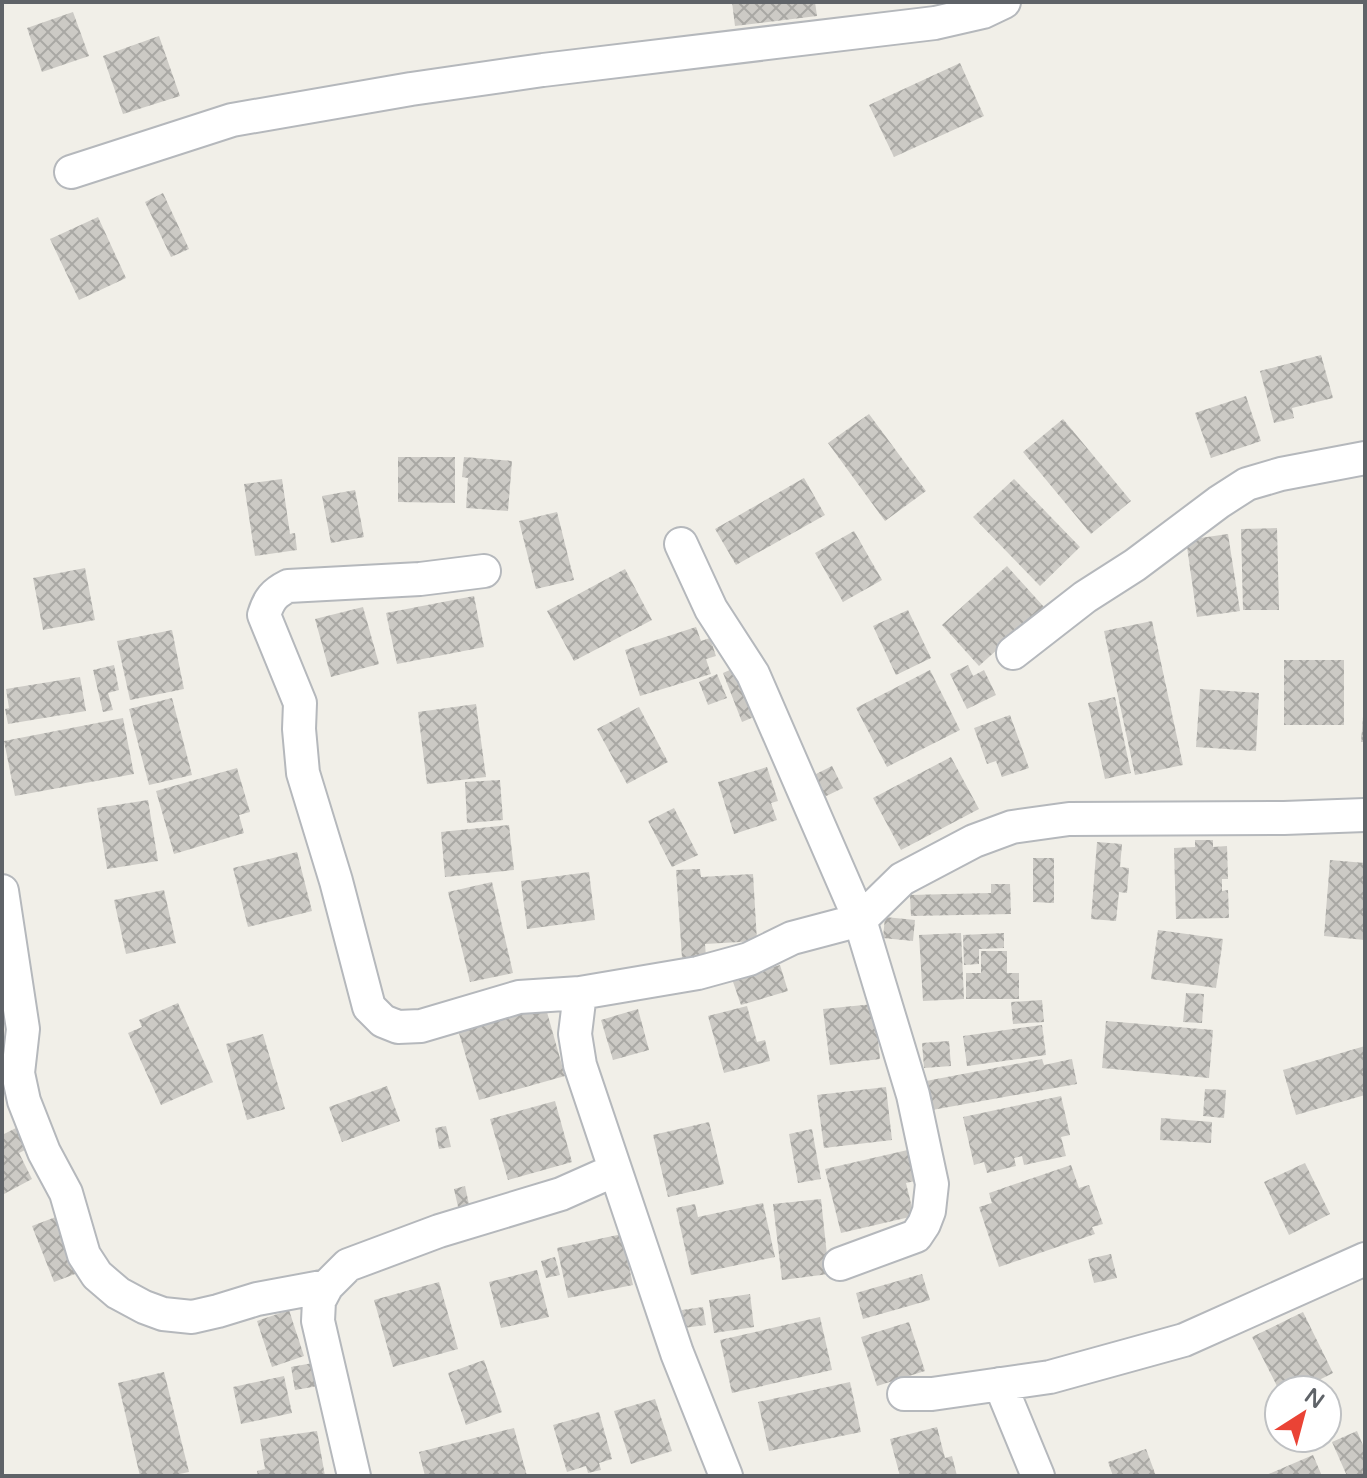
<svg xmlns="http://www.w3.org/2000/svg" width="1367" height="1478" font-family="'Varela Round',sans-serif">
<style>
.building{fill:url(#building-cross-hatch)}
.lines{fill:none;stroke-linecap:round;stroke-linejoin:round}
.minor-casing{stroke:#b5b8bc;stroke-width:36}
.minor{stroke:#fff;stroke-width:32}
</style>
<defs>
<pattern id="building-cross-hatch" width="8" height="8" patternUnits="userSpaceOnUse" patternTransform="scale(2)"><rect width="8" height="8" fill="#cccac5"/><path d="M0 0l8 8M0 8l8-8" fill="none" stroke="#a9a8a4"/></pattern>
</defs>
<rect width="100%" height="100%" fill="#f1efe8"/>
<path class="building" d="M732,2h83l2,14 -82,10z
M73,12l16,44 -47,16 -15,-44z
M159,36l21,60 -57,18 -20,-58z
M960,63l24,53 -90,41 -25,-52z
M163,193l26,56 -18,8 -26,-55z
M98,217l28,61 -47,22 -29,-61z
M1321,355l12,43 -41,10 2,10 -20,5 -14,-52z
M1246,396l15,45 -50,17 -16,-45z
M869,414l57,77 -41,30 -57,-78z
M1063,419l68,82 -40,33 -68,-82z
M398,457h57v46l-57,-1z
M464,457l48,4 -4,50 -42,-3 2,-30 -6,-1z
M804,478l21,37 -89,50 -21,-36z
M282,479l8,55 5,-1 2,17 -42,6 -11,-72z
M1014,479l66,68 -40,39 -67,-69z
M355,490l9,47 -33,6 -9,-47z
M557,512l17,68 -38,9 -17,-68z
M1277,528l2,82h-36l-2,-81z
M854,531l28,49 -39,22 -28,-49z
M1228,534l12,77 -43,6 -11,-77z
M1007,566l37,41 -65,59 -37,-41z
M85,568l10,52 -52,10 -10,-52z
M625,569l27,51 -78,41 -27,-50z
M474,596l10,51 -87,17 -11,-51z
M363,607l16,57 -48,13 -16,-58z
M908,610l23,48 -35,17 -23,-49z
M1152,621l31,144 -48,10 -31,-144z
M696,627l5,14 9,-3 6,18 -10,3 5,15 -71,22 -15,-46z
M172,630l12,59 -54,11 -13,-59z
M1284,660h60v65h-60z
M114,665l5,25 -11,3 5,17 -10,2 -10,-42z
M741,665l20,49 -19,8 -19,-49z
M968,665l5,11 11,-6 12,25 -29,14 -17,-35z
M930,670l30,60 -73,37 -31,-59z
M717,674l10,24 -19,7 -9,-23z
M80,677l6,34 -78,13 -3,-15 4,-1 -3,-19z
M1200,689l59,4 -3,58 -60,-4z
M1115,697l16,76 -26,6 -17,-76z
M172,698l20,77 -43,10 -20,-76z
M476,704l10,73 -59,7 -9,-72z
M639,707l29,55 -41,22 -30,-55z
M1010,715l19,53 -27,9 -6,-16 -9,3 -13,-36z
M1363,717h2v25h-4z
M123,718l11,56 -119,22 -11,-55z
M951,757l28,52 -78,41 -28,-52z
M832,766l11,22 -23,11 -10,-22z
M767,767l11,34 -7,2 6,17 -43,14 -16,-52z
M237,768l13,44 -11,3 5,18 -70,21 -18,-63z
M500,780l3,40 -36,3 -2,-41z
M148,800l10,61 -51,8 -10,-61z
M674,808l24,47 -26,12 -24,-46z
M509,825l5,45 -69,7 -4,-45z
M1195,840h18v7l14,-1 1,33h-6v12l6,-1 1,28 -53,1 -2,-71 21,-1z
M1097,842l25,2 -2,23 9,1 -2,25 -8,-1 -3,29 -25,-2z
M297,852l15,59 -64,16 -15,-59z
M1033,858h21v45l-21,-1z
M1330,860l35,3v77l-41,-4z
M700,869l1,8 52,-3 4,67 -52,3 1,13 -24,1 -6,-88z
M589,872l6,48 -68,9 -6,-48z
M492,882l21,91 -43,9 -22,-90z
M991,884h19l1,30 -100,2 -1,-21 81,-2z
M164,890l12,53 -50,11 -12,-54z
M885,917l30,3 -2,21 -30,-3z
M1158,930l65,9 -7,49 -65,-9z
M961,933l3,66 -41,2 -4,-66z
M1004,933v15l-25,1v15l-15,1 -1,-30z
M981,951h26v22h12v26h-53v-26h15z
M780,965l8,26 -47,14 -9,-26z
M1186,993l18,1 -2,29 -19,-1z
M1042,1000l2,22 -31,2 -2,-22z
M178,1003l35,79 -52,23 -33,-72 14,-6 -3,-7z
M874,1004l6,55 -50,6 -7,-56z
M545,1005l20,71 -86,24 -21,-70z
M747,1006l10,36 8,-2 5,21 -46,12 -16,-57z
M638,1009l11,41 -36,10 -12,-40z
M1106,1021l107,9 -4,48 -107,-10z
M1042,1025l4,30 -79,11 -4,-30z
M263,1034l22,75 -38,11 -21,-76z
M949,1041l2,25 -27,2 -2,-25z
M1365,1046v49l-69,20 -13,-45z
M1042,1059l2,6 28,-6 5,25 -145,26 -6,-29z
M387,1086l13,35 -58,21 -13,-35z
M886,1087l6,53 -68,8 -7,-53z
M1205,1089l21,1 -2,28 -21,-2z
M1061,1096l9,39 -9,2 5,19 -42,9 -2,-9 -8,2 2,8 -29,7 -3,-11 -10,3 -11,-48z
M555,1101l17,61 -64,18 -18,-61z
M1161,1118l51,4 -1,21 -51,-3z
M709,1122l15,62 -56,13 -15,-62z
M20,1126l11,21 -12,6 13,26 -30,16v-60z
M446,1126l5,21 -12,2 -4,-21z
M812,1129l9,50 -23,4 -9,-49z
M912,1149l8,31 -14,3 8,33 -73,17 -16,-64z
M1305,1163l25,51 -41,21 -25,-53z
M1071,1165l8,23 10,-3 14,39 -11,3 3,7 -96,33 -20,-60 13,-4 -3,-10z
M465,1186l5,23 -11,2 -5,-22z
M821,1199l8,75 -47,6 -9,-76z
M763,1203l12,54 -84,18 -15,-67 19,-4 3,13z
M61,1215l22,56 -29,11 -22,-56z
M622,1234l11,51 -65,13 -11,-50z
M1111,1254l6,24 -23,5 -6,-24z
M555,1257l5,18 -14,3 -5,-17z
M537,1270l12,47 -48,11 -12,-46z
M922,1274l8,26 -67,19 -7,-26z
M439,1282l19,67 -65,18 -19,-67z
M750,1294l4,33 -40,6 -5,-33z
M703,1307l3,18 -22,3 -2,-18z
M289,1310l15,46 -32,11 -15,-46z
M1303,1312l30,61 -30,15 -6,-11 -20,9 -25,-49z
M820,1317l12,53 -100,23 -12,-53z
M909,1322l16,49 -48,15 -16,-49z
M484,1360l18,52 -36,13 -18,-52z
M313,1363l5,23 -23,4 -4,-23z
M164,1372l25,100 -19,4h-30l-22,-93z
M284,1376l8,37 -51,11 -8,-37z
M850,1382l11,50 -92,19 -11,-49z
M655,1399l17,52 -41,13 -17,-53z
M599,1412l13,47 -13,4 2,7 -13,3 -2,-7 -19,6 -14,-47z
M937,1427l8,31 7,-2 5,20h-57l-10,-37z
M514,1428l13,48h-102l-6,-24z
M317,1431l8,45h-67l-1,-5 8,-2 -5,-30z
M1357,1431l8,19v26h-18l-15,-34z
M1146,1449l10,27h-43l-5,-14z
M1313,1455l9,21h-58z"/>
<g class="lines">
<g class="minor-casing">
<path id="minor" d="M71,172l161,-52 179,-31 132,-19 392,-47 48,-11 21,-10
M681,544l30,65 42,65 107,246 53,175 19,89 -3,27 -5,13 -8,12 -76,28
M484,571l-64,8 -132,7c-14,7 -19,13 -24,29l36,88 -1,26 4,44 33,108 33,126 14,14 15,6 23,-1 98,-29 61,-4 118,-20 51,-14 43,-21 68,-18 42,-41 72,-38 38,-14 57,-8 215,-1 81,-3
M1013,653l72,-56 50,-32 84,-63 28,-18 34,-10 84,-16
M2,891l21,138 -5,44 6,28 20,51 22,41 18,62 13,20 21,18 26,14 19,7 29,3 26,-6 39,-12 70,-13
M580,993l-5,41 5,31 97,288 49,123
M1000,1384l38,92
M904,1394h28l118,-17 134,-37 181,-81
M354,1476l-36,-155 1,-20 8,-15 21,-21 91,-34 122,-37 54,-24"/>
</g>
<use href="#minor" class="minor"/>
</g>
<rect width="1367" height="1478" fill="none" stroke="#5f6368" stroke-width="8"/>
<g transform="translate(1303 1414) rotate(36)"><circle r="38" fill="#ffffff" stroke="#bfc1c3" stroke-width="2"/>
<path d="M0-6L14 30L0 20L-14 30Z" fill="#ea4335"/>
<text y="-12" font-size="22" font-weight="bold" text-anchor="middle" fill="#5f6368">N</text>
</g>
</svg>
